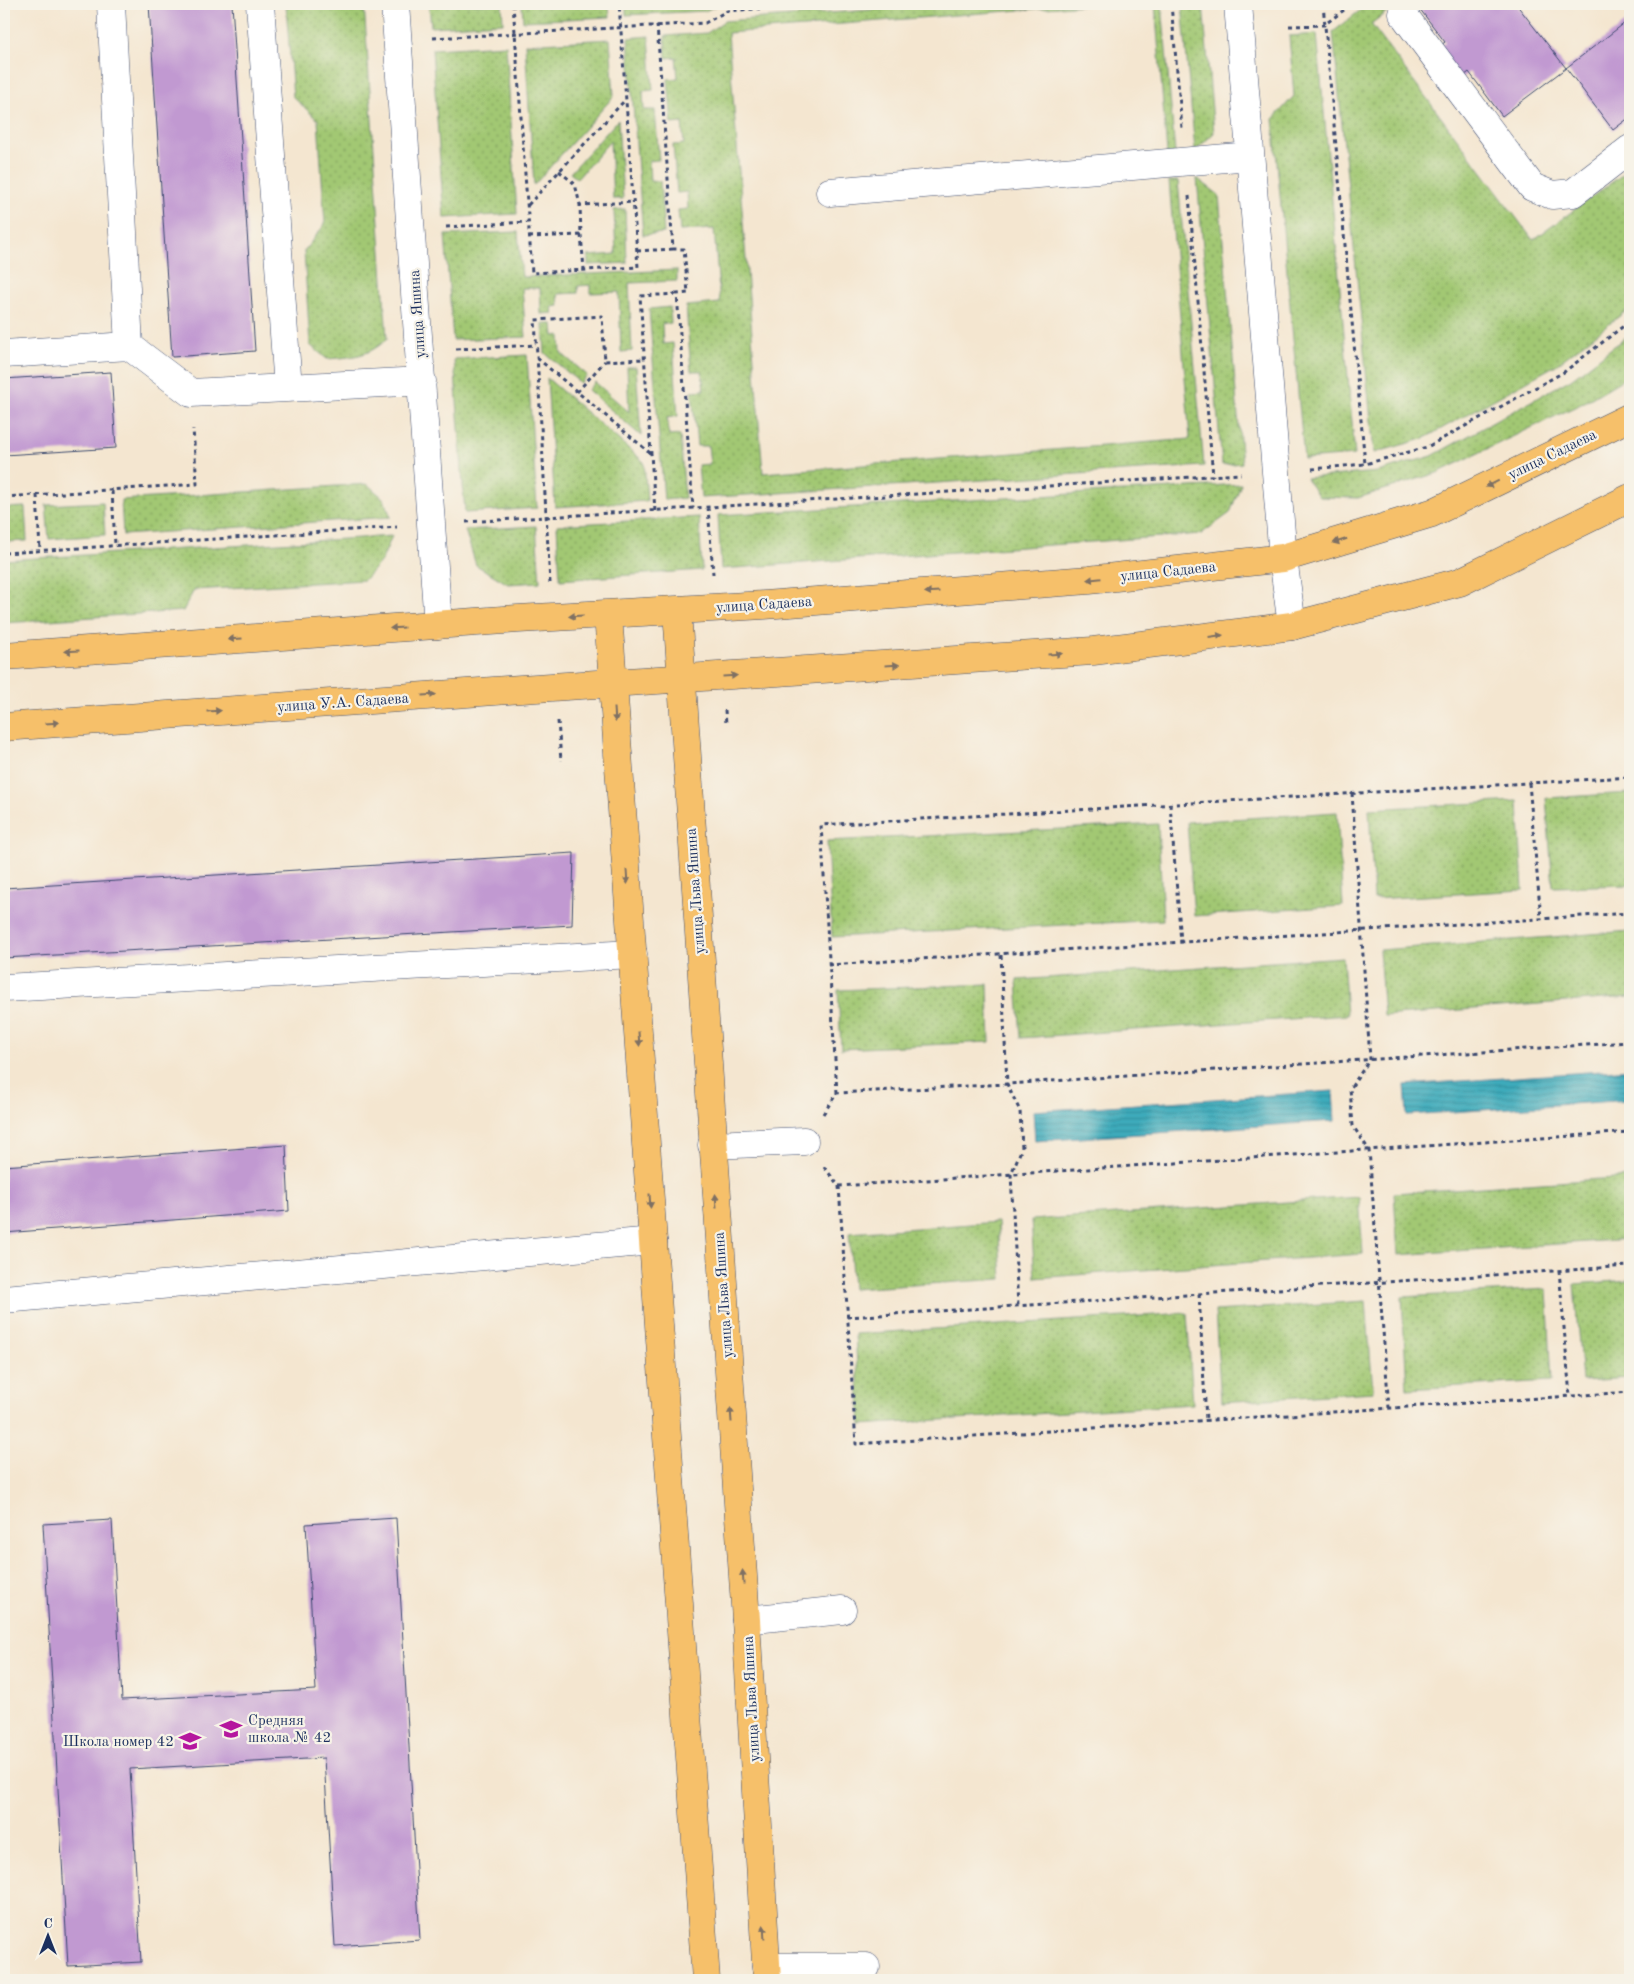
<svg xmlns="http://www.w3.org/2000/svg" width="1634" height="1984" font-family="'Old Standard TT',serif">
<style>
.grass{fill:url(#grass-dots);stroke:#5e7c68}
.water{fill:url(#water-rules);stroke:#2c6d8c}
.building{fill:#c199d1}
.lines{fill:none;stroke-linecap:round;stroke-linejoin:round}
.minor-casing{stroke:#3c4a6f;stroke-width:29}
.major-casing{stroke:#3c4a6f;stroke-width:29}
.path{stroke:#3c4a6f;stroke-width:3;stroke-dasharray:4 4;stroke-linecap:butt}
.minor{stroke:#fff;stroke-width:28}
.major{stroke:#f6c06b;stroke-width:28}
.oneway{fill:#7e7064}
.labels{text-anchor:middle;stroke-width:4.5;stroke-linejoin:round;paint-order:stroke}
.street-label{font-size:15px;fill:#1b2f5e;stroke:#f7f3e8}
.poi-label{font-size:15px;fill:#1b2f5e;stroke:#f7f3e8;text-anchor:start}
</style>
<defs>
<pattern id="grass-dots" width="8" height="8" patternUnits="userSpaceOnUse" patternTransform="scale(1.25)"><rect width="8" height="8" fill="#a2c873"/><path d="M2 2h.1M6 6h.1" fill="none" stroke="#83a362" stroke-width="1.8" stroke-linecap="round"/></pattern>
<pattern id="water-rules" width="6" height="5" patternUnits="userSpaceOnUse" patternTransform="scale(1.25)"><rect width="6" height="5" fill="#3dabbb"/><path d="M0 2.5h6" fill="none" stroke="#328c9b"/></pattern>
</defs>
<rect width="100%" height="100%" fill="#f7f3e8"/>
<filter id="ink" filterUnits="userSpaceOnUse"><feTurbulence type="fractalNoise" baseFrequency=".02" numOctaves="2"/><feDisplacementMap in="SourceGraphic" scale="10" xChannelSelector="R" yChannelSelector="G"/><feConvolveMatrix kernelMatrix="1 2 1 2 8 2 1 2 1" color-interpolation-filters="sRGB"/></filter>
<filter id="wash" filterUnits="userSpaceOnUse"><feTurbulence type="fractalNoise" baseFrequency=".0096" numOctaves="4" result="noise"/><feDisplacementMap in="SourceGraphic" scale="20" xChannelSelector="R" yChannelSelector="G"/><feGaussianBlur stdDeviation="1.12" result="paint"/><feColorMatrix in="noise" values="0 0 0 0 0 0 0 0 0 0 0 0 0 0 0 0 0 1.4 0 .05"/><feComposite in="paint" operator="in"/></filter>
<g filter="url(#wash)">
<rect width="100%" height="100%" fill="#f4e6d0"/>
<path class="grass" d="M288,4h76l23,335c-19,18 -35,18 -60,20l-17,-14 -6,-94 21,-27 -7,-104 -25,-23 -7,-91z
M429,4h73l1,19 -72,4z
M522,4h87l1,13 -87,4z
M626,4h94l-15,7 -79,4z
M949,4h148l-369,29 35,440 427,-34 -21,-258h9l26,285 -503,32 -3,-33 12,-1 -2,-18h-11l-5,-55 12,-1 -2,-19h-11l-5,-65 34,-3 -6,-74 -34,2 -2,-21 10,-1 -1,-17 -10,1 -4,-48 11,-1 -2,-21 -10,1 -4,-45 10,-1 -2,-21 -10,1 -1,-22 42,-3 17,-12z
M1155,4h7l13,149 -8,1z
M1182,4h21l11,129 -19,18z
M1368,4h29l-26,20 162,216 97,-71v139l-74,57 -133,74 -49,14 -41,-421z
M1317,34l38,421 -51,4 -31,-340 21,-23 -5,-60z
M649,36l4,54 -10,1 1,19h11l4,50 -10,1 1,20h10l4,52 -21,2 -15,-197z
M610,39l4,57 -80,89 -9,-141z
M506,45l11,169 -73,4 -12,-169z
M618,120l5,79h-10l-3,-58 -33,38 -7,-6z
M1197,178l22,17 23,268 -20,2z
M625,209l2,54 -39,2v-9l28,-2 -2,-44z
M518,232l4,45 155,-7v11l-48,2 3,68 -11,1 -2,-60 -29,1v-8l-12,1v7l-20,1 1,12 -7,1 1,6 -12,1 -1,-26h-18l4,49 -73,3 -8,-105z
M670,307l1,16 -9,1 1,20 10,-1 5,73 -11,2 2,18 11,-1 5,63 -21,2 -15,-191z
M543,324h10l1,12 6,-1 1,18 26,22 -7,8 -35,-30z
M1630,334v41l-47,28 -146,70 -79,25 -39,-1 -13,-19 72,-6 54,-16 139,-77z
M527,355l10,153 -72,5 -11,-154z
M627,367h9l5,69 -53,-46 7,-8 34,30z
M547,378l97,84 3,39 -92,6z
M367,484l16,14 8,19 -268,18 -2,-35z
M1241,484l-11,29 -29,21 -480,35 -3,-54z
M103,502l2,33 -56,4 -3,-34z
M25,507l2,34 -23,1v-34z
M699,517l3,53 -142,10 -3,-55z
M536,526l4,56 -32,2 -32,-19 -11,-35z
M392,536l-10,24 -18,20 -170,10 -11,21 -179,12v-63z
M1630,793v92l-77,2 -7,-89z
M1518,801l5,89 -149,9 -5,-90z
M1337,812l6,94 -149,10 -7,-94z
M1158,824l5,96 -331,17 -5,-96z
M1630,931v66l-246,19 -5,-66z
M1343,957l4,58 -326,23 -4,-58z
M988,984l2,58 -149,7 -3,-59z
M1630,1177v62l-232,16 -4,-62z
M1359,1197l4,57 -328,24 -4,-58z
M998,1222l4,57 -149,10 -4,-56z
M1630,1280v98l-48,3 -8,-97z
M1547,1289l5,92 -145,8 -5,-92z
M1366,1301l7,91 -152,10 -6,-91z
M1187,1313l6,91 -332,21 -6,-91z"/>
<path class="water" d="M1630,1069v31l-223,15 -2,-30z
M1333,1091l2,30 -300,20 -2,-30z"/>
<g id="blocks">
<path class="building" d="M149,4h83l23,347 -83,6z
M1416,4h100l50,64 -64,48 -33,-44 -10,8 -24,-30 10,-8z
M1630,19v98l-17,13 -47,-62z
M111,372l5,76 -112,7v-76z
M574,853l-2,72 -568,33v-70z
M286,1145l3,66 -285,22v-67z
M396,1518l24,422 -85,6 -11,-188 -194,11 11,193 -73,4 -25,-442 69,-4 10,180 194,-10 -10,-166z"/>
</g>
</g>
<g filter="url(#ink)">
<use href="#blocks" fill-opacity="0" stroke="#3c4a6f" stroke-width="1"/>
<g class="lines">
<g class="minor-casing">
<path id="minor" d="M111,4l18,342 62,47 231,-12
M260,4l28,384
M395,4l43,621
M1238,4l45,554 9,68
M1403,14l129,173 20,8 21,-2 57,-44
M830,192l420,-36
M4,354l125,-8
M4,988l629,-34
M712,1145l92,-4
M4,1299l649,-58
M746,1620l96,-10
M766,1967h100"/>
</g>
<g class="major-casing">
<path id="major" d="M677,610l69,1010 21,360
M608,614l98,1366
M4,656l514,-37 246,-14 325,-25 194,-22 149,-45 198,-96
M4,727l517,-38 572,-38 199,-25 168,-44 170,-84"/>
</g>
<path class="path" d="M513,4l19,269 106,-6 -19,-263
M1171,4l11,124
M1323,4l42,460
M657,25l16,224h11l4,44 -11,1 16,214
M1289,26l35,-1 28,-21
M433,38l272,-15 22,-12 92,-7
M559,171l16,13 5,21
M1189,196l24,280
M528,205l97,-105
M446,227l82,-5
M581,235l3,34
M529,237l52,-2 -1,-30 53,-3
M637,251l36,-2
M456,349l80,-4
M537,358l113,95
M577,392l28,-31
M1312,469l53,-5 62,-17 137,-75 66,-51
M112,491l3,54
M37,495l3,55
M4,497l193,-13 -4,-55
M708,507l5,67
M655,511l-15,-215 37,-2
M466,522l775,-48
M4,553l393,-26
M550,583l-15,-263 67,-4 3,45 39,-2
M725,710l1,14
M558,721l3,40
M1529,783l12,136
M1352,793l18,266 -20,30 3,37 16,24 20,258
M1170,804l11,138
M1001,955l6,129 13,27 2,37 -11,26 7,132
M828,965l802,-52
M837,1093l-16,-268 809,-48
M823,1114l14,-21 170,-9 623,-42
M824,1167l15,19 791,-54
M839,1186l17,258 774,-52
M1559,1270l11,126
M1199,1294l7,126
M847,1317l783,-51"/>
<use href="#minor" class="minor"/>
<use href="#major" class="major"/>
</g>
<defs><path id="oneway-solid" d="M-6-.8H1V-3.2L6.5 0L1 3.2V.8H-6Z" transform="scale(1.25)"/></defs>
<g class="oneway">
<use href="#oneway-solid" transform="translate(1492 484) rotate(154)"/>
<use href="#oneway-solid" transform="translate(1340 541) rotate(163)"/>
<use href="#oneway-solid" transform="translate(1094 579) rotate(174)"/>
<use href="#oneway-solid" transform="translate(932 592) rotate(176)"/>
<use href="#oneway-solid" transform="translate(576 616) rotate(177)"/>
<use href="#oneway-solid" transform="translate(397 628) rotate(176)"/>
<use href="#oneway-solid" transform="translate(1216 636) rotate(-7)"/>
<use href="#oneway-solid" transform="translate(235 639) rotate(176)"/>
<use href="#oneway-solid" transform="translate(72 651) rotate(176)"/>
<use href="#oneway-solid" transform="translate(1055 654) rotate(-4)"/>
<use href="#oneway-solid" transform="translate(892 665) rotate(-4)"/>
<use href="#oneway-solid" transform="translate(730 676) rotate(-3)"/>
<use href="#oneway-solid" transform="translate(429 695) rotate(-4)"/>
<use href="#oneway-solid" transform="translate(214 711) rotate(-4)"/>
<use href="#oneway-solid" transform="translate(615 715) rotate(86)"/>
<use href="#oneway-solid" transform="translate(52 723) rotate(-4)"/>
<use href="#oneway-solid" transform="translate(627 877) rotate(86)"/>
<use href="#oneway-solid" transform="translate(639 1039) rotate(86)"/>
<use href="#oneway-solid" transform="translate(650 1201) rotate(86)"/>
<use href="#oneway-solid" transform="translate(716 1201) rotate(-94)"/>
<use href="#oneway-solid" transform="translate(731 1415) rotate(-94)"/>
<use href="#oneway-solid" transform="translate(743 1577) rotate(-94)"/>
<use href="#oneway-solid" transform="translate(764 1932) rotate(-93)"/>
</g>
</g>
<defs>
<g id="school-bare" transform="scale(1.725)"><path d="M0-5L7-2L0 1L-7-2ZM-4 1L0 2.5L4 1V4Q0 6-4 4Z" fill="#b5179e" stroke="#f7f3e8" stroke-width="2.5" paint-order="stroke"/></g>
</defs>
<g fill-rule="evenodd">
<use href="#school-bare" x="231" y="1729"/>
<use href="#school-bare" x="190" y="1741"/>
</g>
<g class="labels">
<g class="street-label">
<text transform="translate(417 314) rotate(-94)" y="5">улица Яшина</text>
<text transform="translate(1552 454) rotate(-26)" y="5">улица Садаева</text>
<text transform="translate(1168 571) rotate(-6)" y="5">улица Садаева</text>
<text transform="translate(764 604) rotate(-4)" y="5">улица Садаева</text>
<text transform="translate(343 702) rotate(-4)" y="5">улица У.А. Садаева</text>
<text transform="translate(695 891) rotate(-94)" y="5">улица Льва Яшина</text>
<text transform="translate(723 1295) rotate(-94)" y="5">улица Льва Яшина</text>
<text transform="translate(751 1699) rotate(-93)" y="5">улица Льва Яшина</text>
</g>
<g class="poi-label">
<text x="248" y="1725">Средняя<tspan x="248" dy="17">школа № 42</tspan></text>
<text x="174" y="1746" text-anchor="end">Школа номер 42</text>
</g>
</g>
<rect width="1634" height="1984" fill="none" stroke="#f7f3e8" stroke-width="20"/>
<g transform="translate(48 1936)" stroke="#f7f3e8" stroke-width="4" paint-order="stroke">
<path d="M0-4L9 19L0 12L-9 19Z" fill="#1b2f5e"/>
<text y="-8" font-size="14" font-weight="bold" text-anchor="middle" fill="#1b2f5e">С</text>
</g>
</svg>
